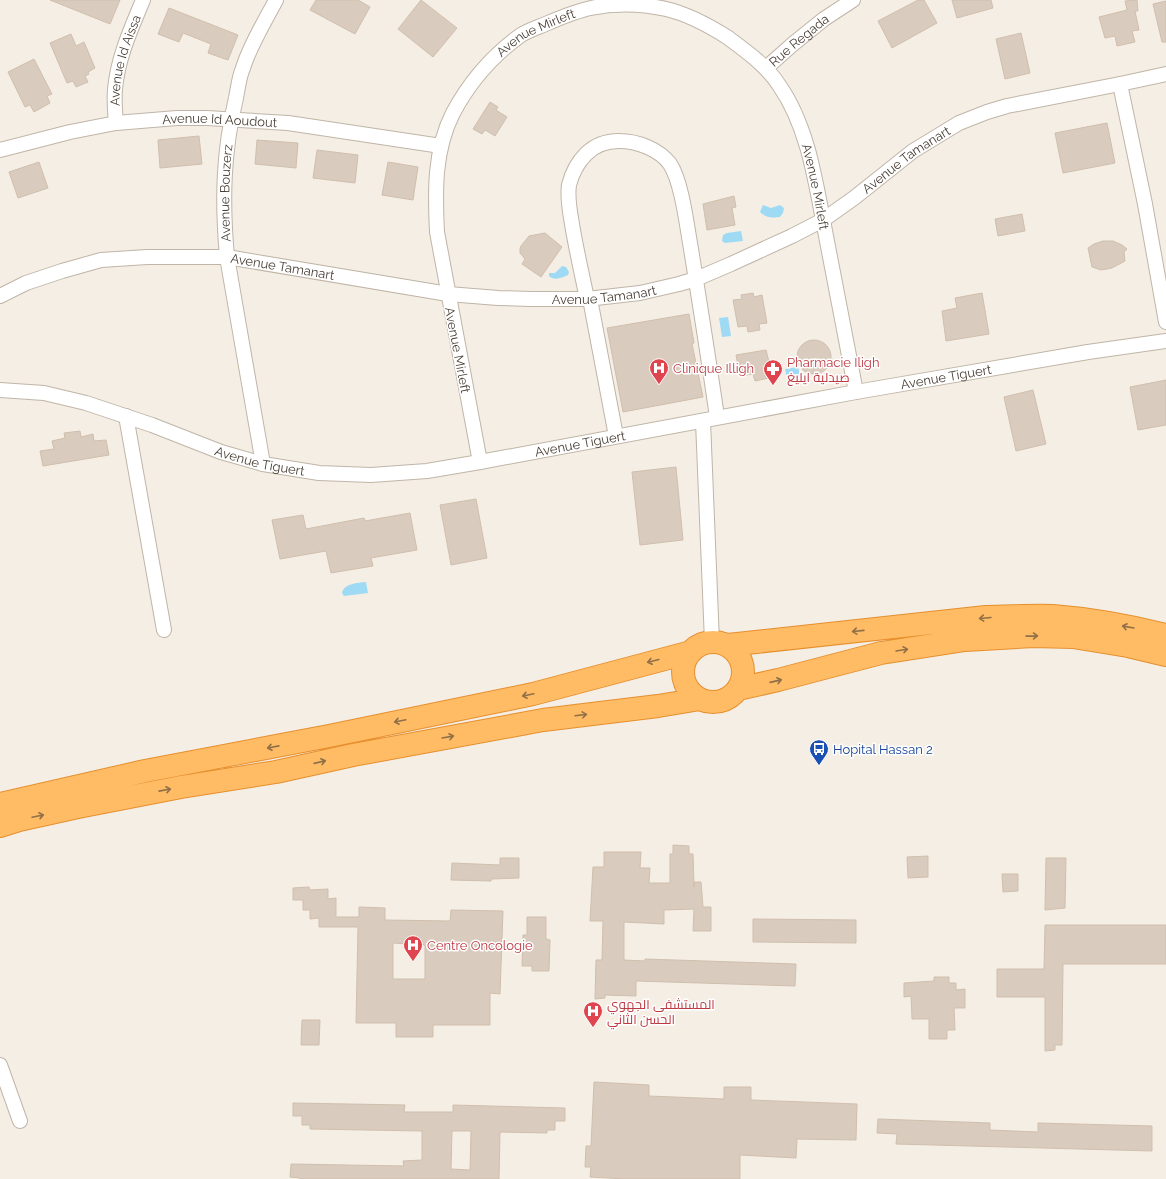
<svg xmlns="http://www.w3.org/2000/svg" width="1166" height="1179" font-family="Raleway,Cairo,sans-serif">
<style>
.water{fill:#9edaf4}
.building{fill:#d9cbbd;stroke:#d1bfad;fill-rule:evenodd}
.lines{fill:none;stroke-linecap:round;stroke-linejoin:round}
.street-casing{stroke:#c0b5a7;stroke-width:16}
.highway-casing{stroke:#e68f2d;stroke-width:24}
.street{stroke:#fff;stroke-width:14}
.highway{stroke:#ffbc65;stroke-width:22}
.oneway{stroke:#917048}
.labels{text-anchor:middle;stroke-width:3;stroke-linejoin:round;paint-order:stroke}
.street-label{font-size:13px;fill:#473e34;stroke:#fff}
.health-label{font-size:13px;fill:#be3a42;stroke:#fff;text-anchor:start}
.transit-label{font-size:13px;fill:#164399;stroke:#fff;text-anchor:start}
</style>
<rect width="100%" height="100%" fill="#f4eee5"/>
<path class="water" d="M763,205l8,3 9,-3 4,3 -1,5 -3,4c-8,1 -14,1 -20,-5z
M741,231l2,10 -18,2 -3,-2 1,-6 4,-2z
M562,266l4,1 3,5 -1,3c-6,3 -14,6 -19,1v-3h6z
M728,317l3,19 -9,1 -3,-19z
M798,367l3,13 -13,3 -3,-14z
M366,582l2,11 -24,3 -2,-3c2,-10 16,-10 24,-11z"/>
<path class="building" d="M50,0h70l-10,24z
M316,0h42l12,7 -15,27 -45,-24z
M421,0l36,28 -24,29 -35,-28z
M918,0h6l13,23 -45,25 -14,-27z
M952,0h39l2,8 -36,10z
M1137,0l1,11h-3l4,19 -7,1 3,11 -18,4 -2,-10 -10,2 -6,-21 28,-7 -2,-9z
M1166,1v41h-4l-9,-38z
M169,8l69,27 -10,25 -20,-7 3,-9 -28,-11 -4,9 -21,-8z
M1021,33l9,40 -25,6 -9,-40z
M71,34l5,12 8,-4 11,26 -7,4 1,2 -4,2 3,6 -12,5 -3,-6 -6,2 -17,-40z
M34,59l18,35 -5,2 3,7 -16,9 -4,-7 -5,2 -17,-35z
M490,102l8,5 -2,3 11,7 -12,19 -10,-6 -3,4 -9,-5z
M1107,123l8,40 -52,10 -8,-40z
M199,136l3,28 -42,4 -2,-28z
M257,140l41,3 -2,25 -41,-4z
M317,150l41,5 -3,28 -42,-5z
M39,162l9,26 -30,10 -9,-26z
M388,162l30,5 -5,33 -31,-5z
M734,196l2,11 -4,1 3,17 -28,5 -4,-26z
M1022,214l3,17 -27,5 -3,-17z
M545,233l17,14 -21,30 -19,-13 3,-5 -5,-6v-4l1,-3 8,-10z
M1103,241h10l9,4 5,4 -3,3 1,9 -13,7 -11,2 -9,-3 -4,-19 6,-4z
M753,293l1,4 8,-2 5,28 -8,1 1,6 -12,2 -1,-6 -9,1 -5,-27 9,-1 -1,-4z
M982,293l7,41 -43,7 -4,-30 15,-3 -2,-10z
M689,314l5,29 -2,1 11,53 -80,15 -16,-84z
M797 357a17 17 0 1 1 34 0a17 17 0 1 1-34 0Z
M766,350l5,20 -2,1v7l-14,3 -2,-7 -7,1v-5l-7,1 -3,-16z
M1166,380v45l-28,5 -8,-43z
M1033,390l13,54 -30,7 -12,-54z
M80,431l1,6 12,-3 1,7 12,-1 3,15 -66,11 -3,-15 14,-2 -2,-8 13,-3 -1,-5z
M676,467l7,73 -43,5 -8,-73z
M476,499l11,59 -36,7 -11,-60z
M410,513l7,37 -46,8 2,8 -42,7 -5,-22 -46,8 -8,-39 31,-5 3,14 58,-11 1,3z
M673,845l16,1v8h4l1,33v-5h7l2,25h8v24h-18l1,-22 -30,1v14l-40,-2v38l21,1v-2l151,5 -1,22 -159,-5v15l-31,-1v3l-10,1 1,-39h6l1,-39h-13l3,-54h11v-15h37l-1,16h10l-1,15h21v-29h3z
M928,856v21l-20,1 -1,-21z
M500,858h19v20l-28,1v2l-40,-1 1,-17 48,2z
M1046,858h20l-1,50 -20,2z
M1002,874h16v17l-15,1z
M309,887l1,3 18,-1v10l8,-1v19h23v-10l26,1v12l65,1 1,-11 52,1 -3,83 -10,-1v32h-57v12h-37v-14h-40l2,-96h-39v-9l-9,1v-9h-7v-10h-10v-12zM393,943l32,2v34h-32z
M527,917h19v22l4,1 -1,31h-17v-5h-10l1,-31h4z
M753,919l103,1v23l-103,-1z
M1045,925h121v39h-103l-1,81h-7v5l-10,1v-54h-48v-28h47z
M934,977h15v6h7v7l9,-1v19h-11l1,22h-8v9h-18v-20h-17l-1,-23 -7,1v-14l30,-2z
M302,1020h18l-1,25h-18z
M594,1082l55,3v11l75,3v-12h27v13l106,4 -1,36 -59,-1 -1,19 -56,-3v24h-114l-36,-2 1,-10h-6l1,-21h5z
M293,1103l112,2 -1,7h49v-7l112,3v13h-10v9h-8v3l-47,-1 -1,47h-199v-1l-10,-1 1,-13 113,2 -1,-5 19,-1v-29l-112,-2v-4h-8v-9h-9zM452,1131h19l-1,39 -19,-1z
M878,1119l112,4v7l48,2v-9l114,3v25l-256,-7 1,-10 -20,-1z"/>
<g class="lines">
<g class="street-casing">
<g id="street">
<path id="s1" d="M766,68l27,-24 31,-25 29,-19"/>
<path d="M1120,84l25,120 21,118"/>
<path id="s2" d="M116,123c-1,-11 -2,-23 -1,-34 3,-32 16,-60 28,-89"/>
<path id="s3" d="M0,150l70,-18 46,-9 61,-5h30l81,5 153,23"/>
<path id="s4" d="M0,296l26,-13 36,-12 39,-11 46,-3h80l221,37 50,4 33,1h56l53,-6 39,-9 17,-5 35,-15 61,-28 31,-16 31,-22 59,-47 46,-28 28,-11 20,-6 113,-22 46,-10"/>
<path d="M587,299c-5,-25 -11,-50 -15,-75 -2,-12 -5,-26 -3,-39 3,-12 8,-22 17,-31 9,-9 21,-13 33,-13 18,0 40,8 51,23 12,18 17,63 21,85 9,56 18,112 26,168"/>
<path d="M590,299l26,137"/>
<path id="s5" d="M0,390l44,3 42,10 66,22 69,27 42,12 56,9 52,2 56,-4 53,-9 376,-70 232,-40 78,-11"/>
<path d="M126,416l38,214"/>
<path d="M703,421l9,221"/>
<path id="s6" d="M480,462l-43,-230c-2,-40 -3,-82 16,-119 16,-30 40,-58 68,-78 8,-5 18,-8 27,-12 14,-6 28,-12 43,-15 24,-5 52,-4 75,1 22,5 42,16 61,28 19,14 39,28 52,48 30,43 37,100 47,151 10,52 20,104 30,156"/>
<path id="s7" d="M263,464l-36,-207c-5,-56 -4,-105 9,-159 2,-10 3,-21 7,-30 7,-23 22,-47 33,-68"/>
<path d="M0,1065l20,56"/>
</g>
</g>
<g class="highway-casing">
<path id="highway" d="M683 672a30 30 0 1 1 60 0a30 30 0 1 1-60 0Z
M728,645l258,-28c22,0 45,-2 67,-1 38,3 76,10 113,19
M738,689l40,-9 103,-27 84,-13 68,-4 40,1 55,9 38,9
M0,804l145,-33 184,-35 204,-42 158,-42
M0,826l19,-6 59,-13 103,-20 95,-15 77,-17 190,-35 115,-14 42,-7"/>
</g>
<use href="#street" class="street"/>
<use href="#highway" class="highway"/>
</g>
<defs><path id="oneway-shaft" d="M-6 0H5M1.5-3L5.5 0L1.5 3" fill="none" stroke-width="1.6" stroke-linecap="round" stroke-linejoin="round"/></defs>
<g class="oneway">
<use href="#oneway-shaft" transform="translate(985 618) rotate(175)"/>
<use href="#oneway-shaft" transform="translate(1128 627) rotate(-170)"/>
<use href="#oneway-shaft" transform="translate(858 631) rotate(174)"/>
<use href="#oneway-shaft" transform="translate(1032 636) rotate(-1)"/>
<use href="#oneway-shaft" transform="translate(902 650) rotate(-9)"/>
<use href="#oneway-shaft" transform="translate(653 661) rotate(166)"/>
<use href="#oneway-shaft" transform="translate(776 681) rotate(-13)"/>
<use href="#oneway-shaft" transform="translate(528 695) rotate(168)"/>
<use href="#oneway-shaft" transform="translate(581 715) rotate(-7)"/>
<use href="#oneway-shaft" transform="translate(400 721) rotate(168)"/>
<use href="#oneway-shaft" transform="translate(448 737) rotate(-10)"/>
<use href="#oneway-shaft" transform="translate(273 747) rotate(169)"/>
<use href="#oneway-shaft" transform="translate(320 762) rotate(-13)"/>
<use href="#oneway-shaft" transform="translate(165 790) rotate(-11)"/>
<use href="#oneway-shaft" transform="translate(38 816) rotate(-12)"/>
</g>
<defs>
<g id="hospital-pin" transform="scale(1)"><path d="M0 17L-7.5 6A9.5 9.5 0 1 1 7.5 6Z" fill="#e0444e" stroke="#fff"/><path d="M-5-5h3v3.5h4V-5h3V5h-3V1.5h-4V5h-3Z" fill="#fff"/></g>
<g id="pharmacy-pin" transform="scale(1)"><path d="M0 17L-7.5 6A9.5 9.5 0 1 1 7.5 6Z" fill="#e0444e" stroke="#fff"/><path d="M-2-6h4v4h4v4h-4v4h-4v-4h-4v-4h4Z" fill="#fff"/></g>
<g id="bus-pin" transform="scale(1)"><path d="M0 17L-7.5 6A9.5 9.5 0 1 1 7.5 6Z" fill="#1a4fb4" stroke="#fff"/><path d="M-5-6H5V4H4V6H2V4H-2V6H-4V4H-5ZM-3.5-4V0h7V-4ZM-3.5 1.2v1.5H-2V1.2ZM2 1.2v1.5H3.5V1.2Z" fill="#fff"/></g>
</defs>
<g fill-rule="evenodd">
<use href="#hospital-pin" x="659" y="368"/>
<use href="#pharmacy-pin" x="773" y="369"/>
<use href="#bus-pin" x="819" y="749"/>
<use href="#hospital-pin" x="413" y="945"/>
<use href="#hospital-pin" x="593" y="1011"/>
</g>
<g class="labels">
<g class="street-label">
<text dy="5" stroke="none"><textPath href="#s6" startOffset="474">Avenue Mirleft</textPath></text>
<text dy="5" stroke="none"><textPath href="#s1" startOffset="43">Rue Regada</textPath></text>
<text dy="5" stroke="none"><textPath href="#s2" startOffset="64">Avenue Id Aissa</textPath></text>
<text dy="5" stroke="none"><textPath href="#s3" startOffset="223">Avenue Id Aoudout</textPath></text>
<text dy="5" stroke="none"><textPath href="#s4" startOffset="951">Avenue Tamanart</textPath></text>
<text dy="5" stroke="none"><textPath href="#s6" startOffset="858">Avenue Mirleft</textPath></text>
<text dy="5" stroke="none"><textPath href="#s7" startOffset="274">Avenue Bouzerz</textPath></text>
<text dy="5" stroke="none"><textPath href="#s4" startOffset="290">Avenue Tamanart</textPath></text>
<text dy="5" stroke="none"><textPath href="#s4" startOffset="614">Avenue Tamanart</textPath></text>
<text transform="translate(458 350) rotate(79)" y="5">Avenue Mirleft</text>
<text dy="5" stroke="none"><textPath href="#s5" startOffset="967">Avenue Tiguert</textPath></text>
<text dy="5" stroke="none"><textPath href="#s5" startOffset="595">Avenue Tiguert</textPath></text>
<text dy="5" stroke="none"><textPath href="#s5" startOffset="271">Avenue Tiguert</textPath></text>
</g>
<g class="health-label">
<text x="787" y="367">Pharmacie Iligh<tspan x="787" dy="15">صيدلية ايليغ</tspan></text>
<text x="673" y="373">Clinique Illigh</text>
<text x="427" y="950">Centre Oncologie</text>
<text x="607" y="1009">المستشفى الجهوي<tspan x="607" dy="15">الحسن الثاني</tspan></text>
</g>
<g class="transit-label">
<text x="833" y="754">Hopital Hassan 2</text>
</g>
</g>
</svg>
